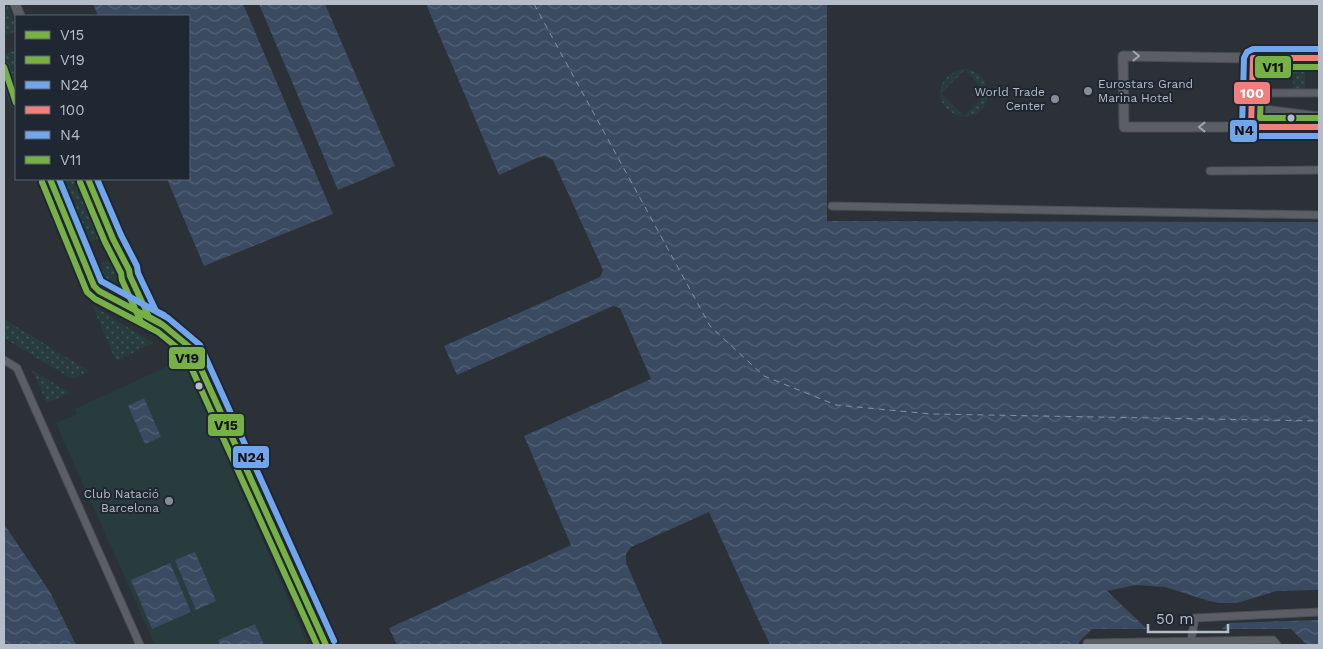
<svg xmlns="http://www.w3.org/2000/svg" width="1323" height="649" font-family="'Work Sans',sans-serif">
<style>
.grass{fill:url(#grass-dots);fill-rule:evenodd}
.pitch{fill:#283c3e}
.water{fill:url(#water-waves)}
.pier{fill:#2b3137}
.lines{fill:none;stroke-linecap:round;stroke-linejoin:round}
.ferry{stroke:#7e93ae;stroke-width:1;stroke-dasharray:6 5;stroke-linecap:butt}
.pedestrian-casing{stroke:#484d52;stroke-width:9}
.minor-casing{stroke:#484d52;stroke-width:11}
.pedestrian{stroke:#5b5f65;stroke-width:7}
.minor{stroke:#5b5f65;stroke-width:9}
.bus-1-casing{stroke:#1e2732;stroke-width:10}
.bus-2-casing{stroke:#1e2732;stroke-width:10}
.bus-3-casing{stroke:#1e2732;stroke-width:10}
.bus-4-casing{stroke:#1e2732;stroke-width:10}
.bus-5-casing{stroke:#1e2732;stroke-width:10}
.bus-6-casing{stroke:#1e2732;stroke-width:10}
.bus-1{stroke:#77b045;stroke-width:6}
.bus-2{stroke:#77b045;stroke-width:6}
.bus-3{stroke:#71a6ec;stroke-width:6}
.bus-4{stroke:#f17e7b;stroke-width:6}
.bus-5{stroke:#71a6ec;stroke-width:6}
.bus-6{stroke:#77b045;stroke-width:6}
.oneway{stroke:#9ea6af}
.poi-dot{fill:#858c95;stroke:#1e2732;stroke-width:2}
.bus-dot{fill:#b5bdc8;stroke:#1e2732;stroke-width:2}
.labels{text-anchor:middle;stroke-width:4;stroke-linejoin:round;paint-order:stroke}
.poi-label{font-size:12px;fill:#b5bdc8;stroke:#1e2732;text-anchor:end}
.line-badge{stroke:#1e2732;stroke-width:2}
.badge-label{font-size:14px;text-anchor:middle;font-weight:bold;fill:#fff}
.pale-badge-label{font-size:14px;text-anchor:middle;font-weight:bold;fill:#111}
</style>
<defs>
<pattern id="grass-dots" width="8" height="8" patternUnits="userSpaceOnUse" patternTransform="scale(1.25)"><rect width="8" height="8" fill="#283c3e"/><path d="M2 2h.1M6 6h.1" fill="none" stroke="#455658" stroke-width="1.8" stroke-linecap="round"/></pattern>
<pattern id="water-waves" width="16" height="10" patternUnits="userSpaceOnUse" patternTransform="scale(1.25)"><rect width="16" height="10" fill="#3a4a61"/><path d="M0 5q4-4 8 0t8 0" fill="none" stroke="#546276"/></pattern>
</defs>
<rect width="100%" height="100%" fill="#2b3137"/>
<path class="grass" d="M4,4h3l9,21v6l-12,5z
M16,50v28l-1,1 -11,-24z
M965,69c35,5 27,53 -5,47 -8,-2 -14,-7 -18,-14 -7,-17 7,-31 23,-33zM965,70l22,23 -23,23 -23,-23z
M1293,71l12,1v17h-12z
M57,179h25l23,57 -20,8z
M96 275a14 14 0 1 1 28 0a14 14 0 1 1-28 0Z
M92,305l61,38 -37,18z
M4,319l85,52 -17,8 -68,-41z
M32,370l38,23 -23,10z"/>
<path class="pitch" d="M185,358l30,62 -3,3 96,222h-153l-99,-222 21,-9 -2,-5z"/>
<path class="water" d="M93,4h150l90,210 -129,52 -37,-87h22v-163h-91z
M259,4h66l70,162 -57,24z
M426,4h401v217l492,1v423h-12l-16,-16h-199l-13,13v3h-309l-61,-133 -78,35 -5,7v9l37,82h-266l-8,-17 182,-83 -47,-109 127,-57 -31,-71 -7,-2 -156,69 -13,-29 156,-69 3,-7 -50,-110 -9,-4 -5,1 -40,18z
M144,398l17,39 -16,7 -17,-38z
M4,524l46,68 26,53h-72z
M195,552l21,49 -20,9 -21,-50z
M170,563l21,49 -39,17 -21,-49z
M255,624l9,21h-44l-2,-5z"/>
<path class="pier" d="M1136,585l29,2 44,14 10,2h18l40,-12 42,-1v30l-91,3 -6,6h-75l-40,-38z"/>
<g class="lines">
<path class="ferry" d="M534,4l176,322 54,50 72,29 95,9 388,7"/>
<g class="pedestrian-casing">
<path id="pedestrian" d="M1319,67l-55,2 -1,40 56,7
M1256,93h63
M1210,171l109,-1
M832,206l487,9
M4,360l13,8 123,277
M1191,641l4,-23 124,-6
M1087,643l186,-3 4,5"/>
</g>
<g class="minor-casing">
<path id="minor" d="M15,4l5,12
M1319,58h-66l-2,69h68
M4,67l12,36
M1251,127h-127l-1,-71 130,2
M50,179l44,107 5,5 64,34 29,24 134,296
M88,179l25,60 16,31 1,6 19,41
M106,294c13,2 21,-5 24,-18"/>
</g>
<use href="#pedestrian" class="pedestrian"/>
<use href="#minor" class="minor"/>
<g class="bus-1-casing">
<path id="bus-1" d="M4,67l12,36
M50,179l44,107 5,5 64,34 29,24 134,296
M88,179l25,60 16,31 1,6 19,41 11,6"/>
</g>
<g class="bus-2-casing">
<path id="bus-2" d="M42,182l45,110 8,7 63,33 27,22 132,291
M80,182l25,60 16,31 1,7 19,42 15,9"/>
</g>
<g class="bus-3-casing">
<path id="bus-3" d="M59,179l42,102 67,37 32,27 134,296
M97,179l24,56 16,31 1,7 18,38 8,4"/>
</g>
<g class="bus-4-casing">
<path id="bus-4" d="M1319,58h-66l-2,69h68"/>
</g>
<g class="bus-5-casing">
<path id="bus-5" d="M1319,49h-66l-6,3 -3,6 -2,69 3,6 5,3h69"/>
</g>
<g class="bus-6-casing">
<path id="bus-6" d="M1319,67h-57l-2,51h59"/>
</g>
<use href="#bus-1" class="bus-1"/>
<use href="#bus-2" class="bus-2"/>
<use href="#bus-3" class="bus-3"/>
<use href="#bus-4" class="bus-4"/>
<use href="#bus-5" class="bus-5"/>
<use href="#bus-6" class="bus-6"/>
</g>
<defs><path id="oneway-chevron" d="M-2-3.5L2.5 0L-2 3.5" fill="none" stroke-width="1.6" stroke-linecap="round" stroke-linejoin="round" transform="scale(1.25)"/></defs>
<g class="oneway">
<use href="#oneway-chevron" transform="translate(1136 56) rotate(1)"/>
<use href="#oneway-chevron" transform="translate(1202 127) rotate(180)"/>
</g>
<g class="poi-dot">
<circle cx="1088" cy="91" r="5"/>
<circle cx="1055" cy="99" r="5"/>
<circle cx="169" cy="501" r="5"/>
</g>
<g class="bus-dot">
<circle cx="1291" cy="118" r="4.5"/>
<circle cx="199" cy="386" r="4.5"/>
</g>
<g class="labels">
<g class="poi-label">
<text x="1098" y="88" text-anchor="start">Eurostars Grand<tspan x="1098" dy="14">Marina Hotel</tspan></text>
<text x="1045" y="96">World Trade<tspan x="1045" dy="14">Center</tspan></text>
<text x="159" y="498">Club Natació<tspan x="159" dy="14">Barcelona</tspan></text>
</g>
</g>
<g class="line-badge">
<rect x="1254" y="55" width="38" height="24" rx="5" fill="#77b045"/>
<rect x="1233" y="81" width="38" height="24" rx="5" fill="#f17e7b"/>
<rect x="1229" y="119" width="29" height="24" rx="5" fill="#71a6ec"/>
<rect x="168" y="346" width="38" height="24" rx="5" fill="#77b045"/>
<rect x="207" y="413" width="38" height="24" rx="5" fill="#77b045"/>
<rect x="232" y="445" width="38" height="24" rx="5" fill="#71a6ec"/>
</g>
<g class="badge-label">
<text x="1252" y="98">100</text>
</g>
<g class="pale-badge-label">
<text x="1273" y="72">V11</text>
<text x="1244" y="135">N4</text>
<text x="187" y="363">V19</text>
<text x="226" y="430">V15</text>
<text x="251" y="462">N24</text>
</g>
<rect width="1323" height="649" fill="none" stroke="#b5bdc8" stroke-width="10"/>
<rect x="15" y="15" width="175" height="165" fill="#1e2732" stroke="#5a636e"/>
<rect x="25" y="31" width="25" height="8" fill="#77b045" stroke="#5a636e"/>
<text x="60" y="40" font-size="15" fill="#b5bdc8">V15</text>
<rect x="25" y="56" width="25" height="8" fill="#77b045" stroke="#5a636e"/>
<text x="60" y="65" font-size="15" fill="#b5bdc8">V19</text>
<rect x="25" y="81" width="25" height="8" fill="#71a6ec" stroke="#5a636e"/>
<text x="60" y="90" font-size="15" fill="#b5bdc8">N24</text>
<rect x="25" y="106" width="25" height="8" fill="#f17e7b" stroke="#5a636e"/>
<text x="60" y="115" font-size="15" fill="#b5bdc8">100</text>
<rect x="25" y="131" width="25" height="8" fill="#71a6ec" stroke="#5a636e"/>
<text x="60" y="140" font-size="15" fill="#b5bdc8">N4</text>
<rect x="25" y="156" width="25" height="8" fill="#77b045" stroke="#5a636e"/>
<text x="60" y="165" font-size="15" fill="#b5bdc8">V11</text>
<path d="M1148 624v8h80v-8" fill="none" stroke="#b5bdc8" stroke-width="2.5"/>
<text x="1156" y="624" font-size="15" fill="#b5bdc8" stroke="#1e2732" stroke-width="4" paint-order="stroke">50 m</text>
</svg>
